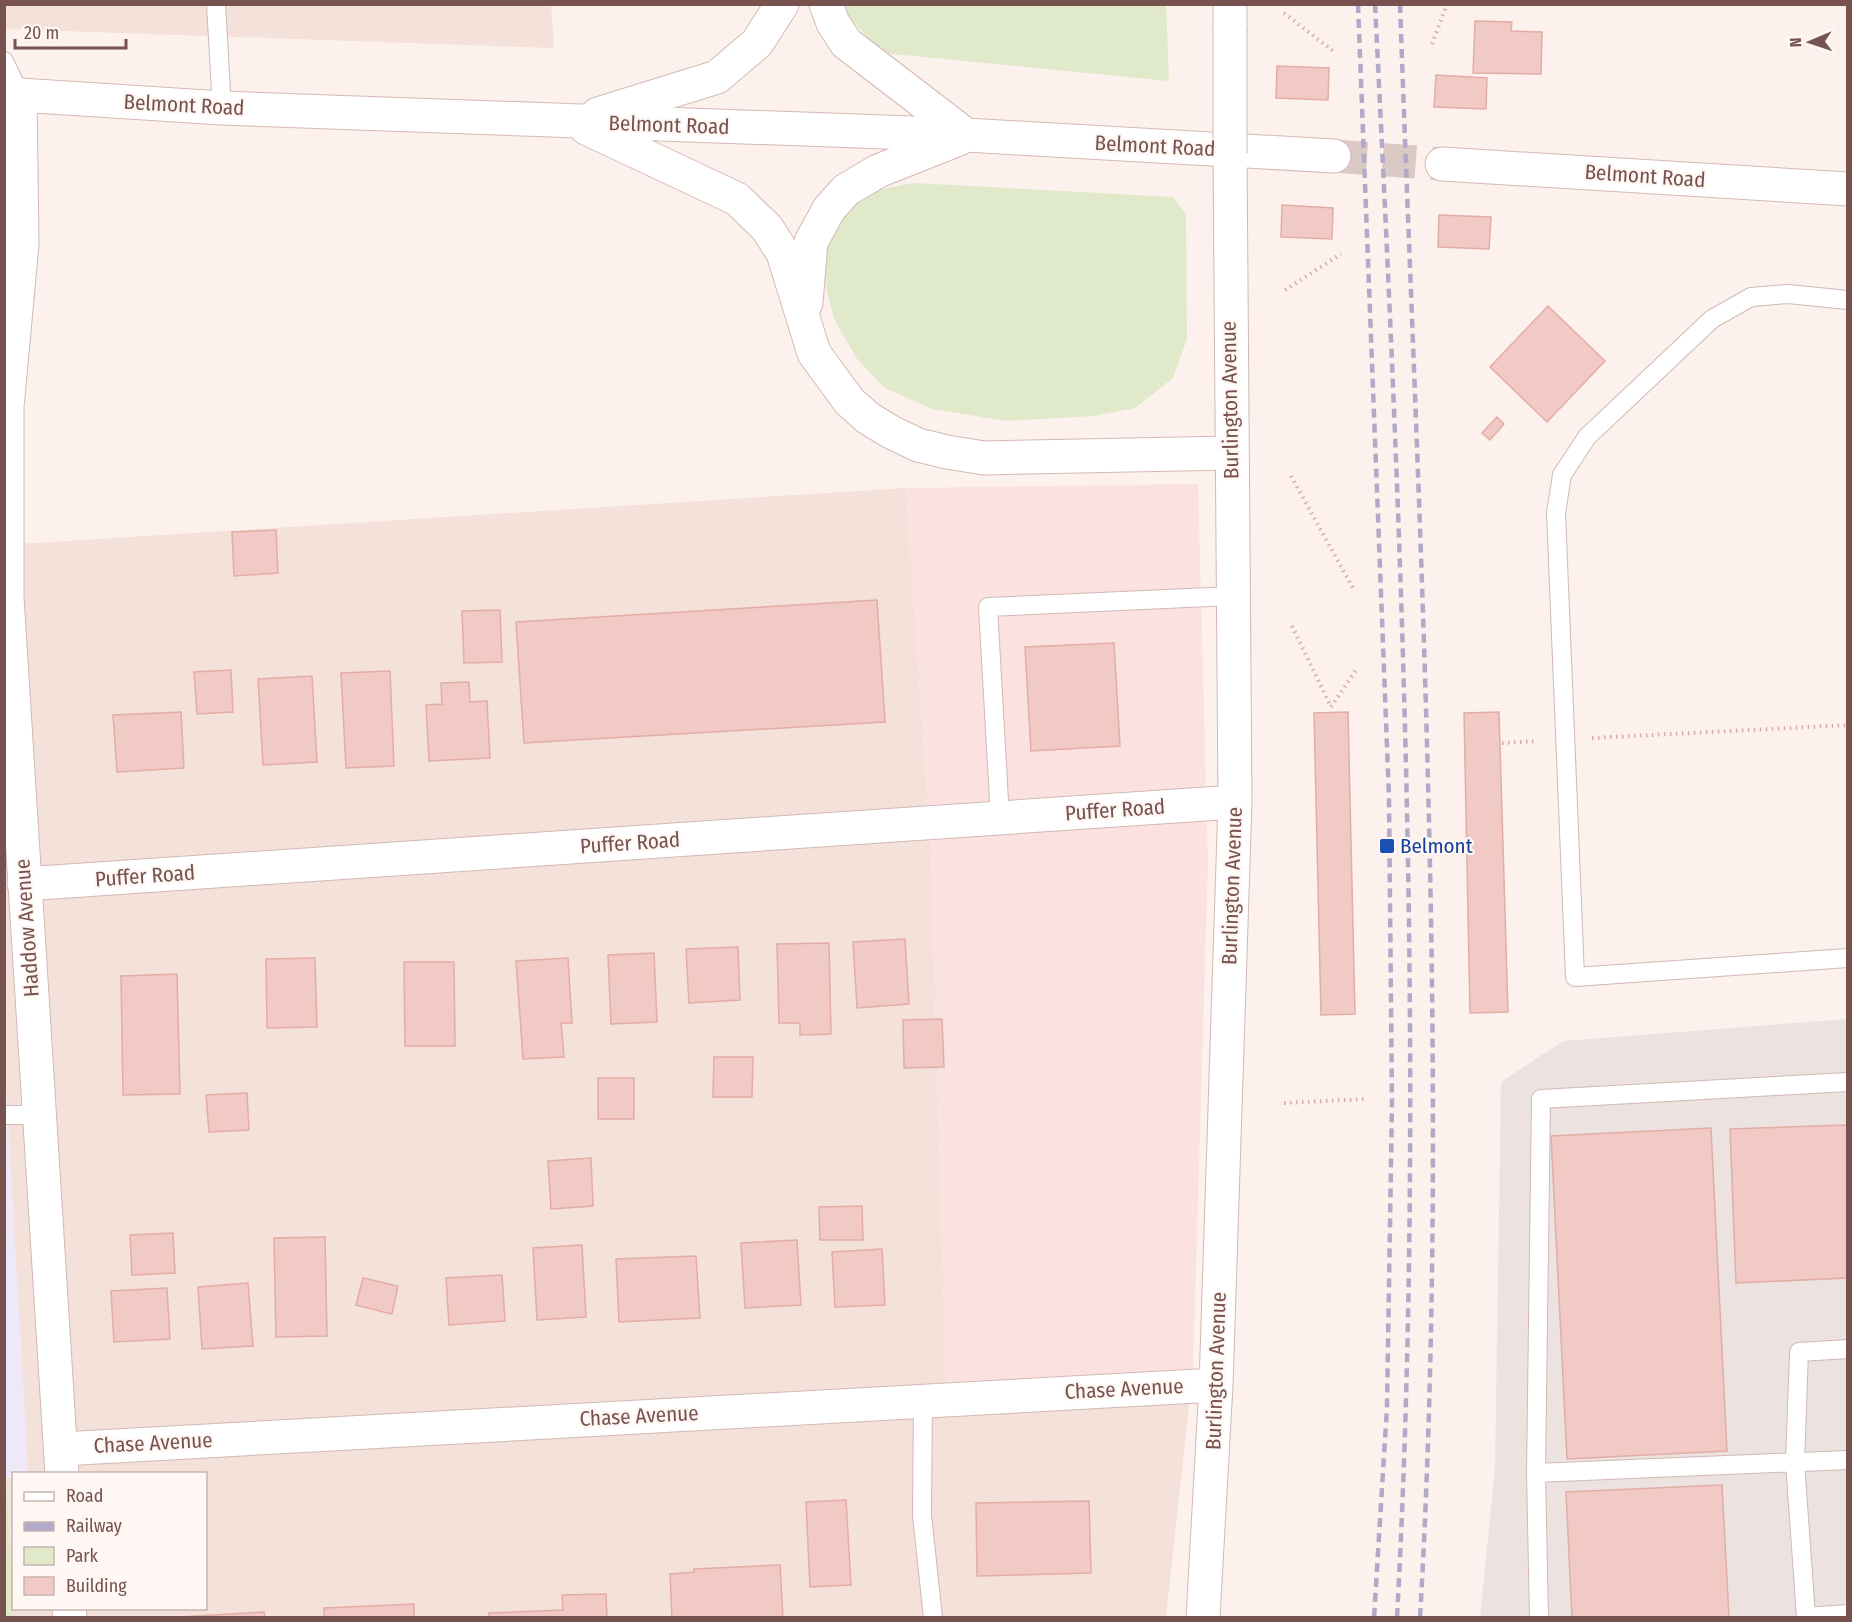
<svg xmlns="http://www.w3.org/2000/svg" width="1852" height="1622" font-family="'Fira Sans Condensed',sans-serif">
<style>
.residential{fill:#f4e1da}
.commercial{fill:#fce1e1}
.industrial{fill:#ece3e1}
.education{fill:#eee8f9}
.green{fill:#e0eaca}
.building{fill:#f1cac5;stroke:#e3aca5;stroke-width:1.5}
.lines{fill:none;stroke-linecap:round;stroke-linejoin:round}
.secondary-tunnel{stroke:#dbc9c5;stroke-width:33;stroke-dasharray:33 16;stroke-linecap:butt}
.service-casing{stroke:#d1b9b4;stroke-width:20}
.minor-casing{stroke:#d1b9b4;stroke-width:35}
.secondary-casing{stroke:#d6b9b4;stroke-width:35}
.path{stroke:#d6aca7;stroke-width:4;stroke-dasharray:1.5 4.5;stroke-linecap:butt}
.service{stroke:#fff;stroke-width:18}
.minor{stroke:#fff;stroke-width:33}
.secondary{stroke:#fff;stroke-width:33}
.rail{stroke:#b1a9c7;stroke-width:4.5;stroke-dasharray:9 6;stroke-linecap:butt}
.minor-bridge-casing{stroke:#d1b9b4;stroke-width:35;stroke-linecap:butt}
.minor-bridge{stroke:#fff;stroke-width:33}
.transit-dot{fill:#1a4fb4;stroke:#fef7f3;stroke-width:2}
.labels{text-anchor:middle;stroke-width:4.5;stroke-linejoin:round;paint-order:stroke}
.street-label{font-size:21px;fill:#77524f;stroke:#fef7f3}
.transit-label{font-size:21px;fill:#164399;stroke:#fef7f3;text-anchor:start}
</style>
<rect width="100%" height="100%" fill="#fcf1ec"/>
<path class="residential" d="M5,4h546l3,44 -549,-19z
M906,488l25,363 15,532 247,-13 -27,247h-1154l-6,-140h7l1,131h192v-134l-178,-1 -24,-419v-509z"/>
<path class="commercial" d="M1198,484l10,377 -15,509 -247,13 -15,-532 -25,-363z"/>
<path class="industrial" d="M1847,1019v598l-367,1 15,-150 6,-386 62,-41z"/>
<path class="education" d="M4,1054l24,419 -23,4h-1z"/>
<path class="green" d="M845,5h321l3,76 -286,-28 -37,-38z
M914,183l259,14 13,17 1,125 -14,39 -38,30 -42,8 -87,5 -74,-12 -47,-21 -28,-29 -23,-40 -11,-44 5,-42 21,-29 27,-14z
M4,1477h2l8,140h-9z"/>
<path class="building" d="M1475,21l37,1 -1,9 31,1 -1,42 -68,-1z
M1277,66l52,2 -1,32 -52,-2z
M1436,75l51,3 -1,31 -52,-2z
M1282,205l51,3 -1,31 -51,-2z
M1439,215l52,2 -2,32 -51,-2z
M1548,306l57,55 -58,61 -57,-55z
M1497,417l7,7 -14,16 -8,-7z
M276,530l2,43 -44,3 -2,-44z
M877,600l8,122 -361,21 -8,-121z
M500,610l2,52 -38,1 -2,-52z
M1114,643l6,103 -89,5 -6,-104z
M231,670l2,42 -36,2 -3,-42z
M390,671l4,95 -48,2 -5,-95z
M312,676l5,86 -54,3 -5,-86z
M469,682l1,20 17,-1 3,57 -61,3 -3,-56 16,-1 -1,-21z
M181,712l3,56 -67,4 -4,-57z
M1348,712l7,302 -34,1 -7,-302z
M1499,712l9,300 -38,1 -6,-300z
M905,939l4,65 -52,4 -4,-66z
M829,943l2,91 -31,1v-12h-21l-2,-79z
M738,947l2,53 -51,3 -3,-54z
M654,953l3,69 -46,2 -3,-69z
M315,958l2,69 -50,1 -1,-69z
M568,958l4,65h-11l3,34 -41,2 -7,-98z
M404,962h50l1,84h-50z
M177,974l3,120 -57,1 -2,-119z
M942,1019l2,48 -40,1 -1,-48z
M714,1057h39l-1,40h-39z
M598,1078h36v41h-36z
M247,1093l2,37 -40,2 -3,-37z
M1848,1125v153l-112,5 -6,-154z
M1711,1128l16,323 -160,8 -16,-323z
M591,1158l2,48 -42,3 -3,-48z
M862,1206l1,34h-43l-1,-33z
M173,1233l2,40 -43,2 -2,-40z
M325,1237l2,99 -51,1 -2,-99z
M797,1240l4,65 -56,3 -4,-65z
M582,1245l4,72 -49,3 -4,-72z
M882,1249l3,56 -50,2 -3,-55z
M696,1256l4,62 -81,4 -3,-63z
M502,1275l3,46 -56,4 -3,-47z
M363,1278l35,8 -6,28 -36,-9z
M248,1283l5,63 -51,3 -4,-62z
M167,1288l3,51 -56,3 -3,-51z
M1722,1485l7,133h-157l-6,-126z
M846,1500l5,85 -41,2 -4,-85z
M1089,1501l2,72 -114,3 -1,-73z
M780,1565l3,53h-111l-2,-44 24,-2v-3z
M606,1594l1,24h-118v-5l74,-3 -1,-15z
M414,1604v14h-90v-10z
M264,1612l1,6h-103z"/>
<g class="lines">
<path class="secondary-tunnel" d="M1334,156l108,8"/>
<g class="service-casing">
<path id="service" d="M216,4l6,104
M4,61l16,34
M1848,300l-60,-6 -37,3 -39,22 -125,118 -25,38 -6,38 19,464 273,-19
M1000,818l-12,-211 244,-11
M4,1115h35
M1848,1349l-49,3 -4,110 11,155 42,-3
M923,1400l-1,115 11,103
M1536,1473l312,-13
M1539,1618l-3,-145 5,-374 307,-17"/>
</g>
<g class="minor-casing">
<path id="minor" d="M1230,4v24
M20,95l2,149 -15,163v190l55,877
M24,884l1211,-82
M61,1449l1155,-64
M69,1608l1,10
M1203,1618l13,-233 19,-583 -5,-649"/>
</g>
<g class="secondary-casing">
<path id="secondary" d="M826,4l7,19 13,20 120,92
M4,94l218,14 744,27 368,21
M598,114l119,-37 40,-34 25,-39
M586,128l151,71 30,29 16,25 31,100 35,48 19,17 23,14 27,13 29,7 37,6 247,-5
M1442,164l406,25
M806,303l5,-61 18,-33 17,-19 32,-19 81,-32"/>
</g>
<path class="path" d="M1284,13l49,38
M1432,44l15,-40
M1285,290l56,-36
M1291,476l63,114
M1292,626l39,81 25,-37
M1592,738l256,-13
M1502,743l35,-2
M1284,1103l80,-4"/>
<use href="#service" class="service"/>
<use href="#minor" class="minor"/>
<use href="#secondary" class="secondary"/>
<path class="rail" d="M1358,4l31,794 3,306 -5,303 -13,211
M1375,4c27,538 51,1076 22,1614
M1400,4c19,538 51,1076 20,1614"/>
<g class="minor-bridge-casing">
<path id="minor-bridge" d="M1230,153v-125"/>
</g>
<use href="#minor-bridge" class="minor-bridge"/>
</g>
<rect class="transit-dot" x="1379" y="838" width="16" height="16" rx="3"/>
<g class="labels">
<g class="street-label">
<text transform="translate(184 105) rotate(3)" y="7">Belmont Road</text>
<text transform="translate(669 125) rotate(2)" y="7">Belmont Road</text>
<text transform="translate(1155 146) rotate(3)" y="7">Belmont Road</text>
<text transform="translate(1645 176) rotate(4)" y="7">Belmont Road</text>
<text transform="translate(1230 400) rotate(-91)" y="7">Burlington Avenue</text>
<text transform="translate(1115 810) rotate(-4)" y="7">Puffer Road</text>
<text transform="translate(630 843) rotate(-4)" y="7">Puffer Road</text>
<text transform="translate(145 876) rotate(-4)" y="7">Puffer Road</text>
<text transform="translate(1232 886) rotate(-88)" y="7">Burlington Avenue</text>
<text transform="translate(27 928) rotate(-94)" y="7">Haddow Avenue</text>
<text transform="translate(1216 1371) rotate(-88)" y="7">Burlington Avenue</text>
<text transform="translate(1124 1389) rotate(-3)" y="7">Chase Avenue</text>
<text transform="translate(639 1416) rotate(-3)" y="7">Chase Avenue</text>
<text transform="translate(153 1443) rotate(-3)" y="7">Chase Avenue</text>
</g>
<g class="transit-label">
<text x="1400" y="853">Belmont</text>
</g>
</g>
<rect width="1852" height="1622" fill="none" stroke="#77524f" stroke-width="12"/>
<rect x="12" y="1472" width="195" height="138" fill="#fef7f3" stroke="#c8b5b1" stroke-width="1.5"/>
<rect x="24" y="1492" width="30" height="9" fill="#ffffff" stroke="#c8b5b1" stroke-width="1.5"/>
<text x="66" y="1502" font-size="18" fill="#77524f">Road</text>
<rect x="24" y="1522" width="30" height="9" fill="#b1a9c7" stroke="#c8b5b1" stroke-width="1.5"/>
<text x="66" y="1532" font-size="18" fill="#77524f">Railway</text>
<rect x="24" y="1547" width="30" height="18" fill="#e0eaca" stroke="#c8b5b1" stroke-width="1.5"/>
<text x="66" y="1562" font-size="18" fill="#77524f">Park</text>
<rect x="24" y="1577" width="30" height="18" fill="#f1cac5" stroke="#c8b5b1" stroke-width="1.5"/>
<text x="66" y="1592" font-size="18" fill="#77524f">Building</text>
<g transform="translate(1810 42) rotate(268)" stroke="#fef7f3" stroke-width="4.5" paint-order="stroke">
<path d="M0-4.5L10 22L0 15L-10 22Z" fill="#77524f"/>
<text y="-9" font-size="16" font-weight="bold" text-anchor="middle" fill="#77524f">N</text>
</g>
<path d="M15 39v9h111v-9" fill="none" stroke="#77524f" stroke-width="3"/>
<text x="24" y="39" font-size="18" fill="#77524f" stroke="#fef7f3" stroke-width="4.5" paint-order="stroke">20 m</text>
</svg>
